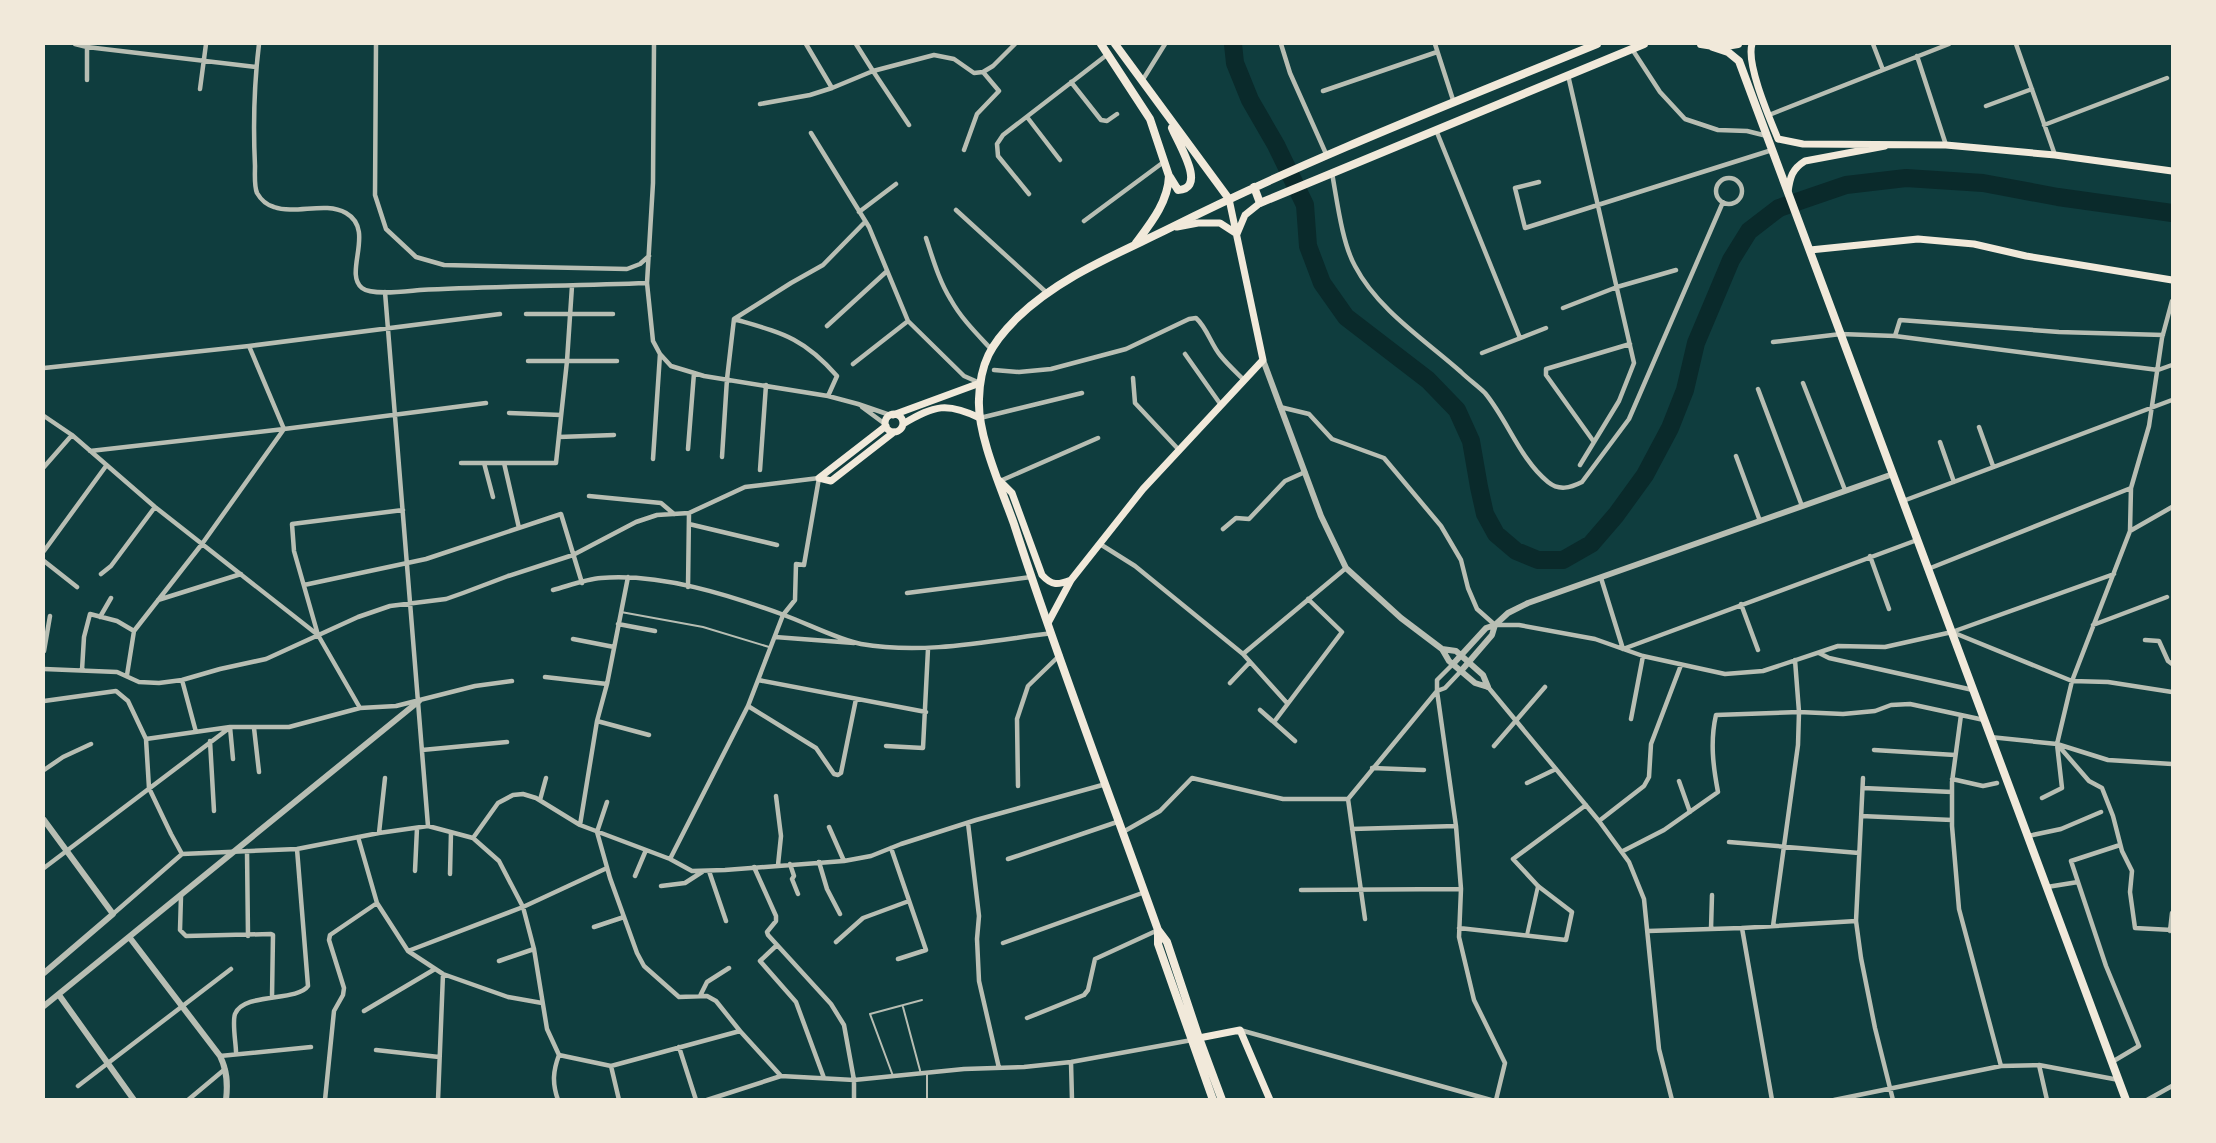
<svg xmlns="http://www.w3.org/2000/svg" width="2216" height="1143" font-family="Roboto,sans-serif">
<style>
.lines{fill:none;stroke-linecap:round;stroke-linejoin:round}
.river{stroke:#0a2a2b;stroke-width:18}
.service{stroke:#b8beb3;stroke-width:2}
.pedestrian{stroke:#b8beb3;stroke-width:4}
.minor{stroke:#b8beb3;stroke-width:4.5}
.tertiary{stroke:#b8beb3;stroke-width:6}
.secondary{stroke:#f1e9da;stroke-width:7}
.primary{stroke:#f1e9da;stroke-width:8}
</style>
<rect width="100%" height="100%" fill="#0f3d3e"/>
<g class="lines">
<path class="river" d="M1233,44l2,19 15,37 26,45 29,60 3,41 14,37 24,34 82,63 29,30 14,31 8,46 6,27 11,20 20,17 22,9h25l28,-16 25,-29 29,-40 25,-47 15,-38 11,-47 35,-83 18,-29 30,-23 67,-23 60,-7 77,5 75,14 114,16"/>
<path class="service" d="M621,612l82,15 66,20
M903,1007l18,67
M927,1073v27
M893,1076l-23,-62 52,-14"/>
<path class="pedestrian" d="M1527,935l11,-49"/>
<path class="minor" d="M75,44l12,3 169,20
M259,44c-5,41 -6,81 -4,122 0,8 -1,20 2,27 4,7 10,12 17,14 22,8 51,-6 72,6 30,17 -3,60 16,75 10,8 45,3 58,2 76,-4 152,-4 227,-7
M376,44l-1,151 11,34 30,28 28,8 183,4 13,-5 9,-8
M654,44l-1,139 -6,100 6,58 7,13 11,12 33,10 124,20 30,8 32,11
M806,44l26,44 41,-17 36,54
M856,44l17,27 61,-16 20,4 20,14 9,-1 10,-6 22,-22
M1281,44l9,29 37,83
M1435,44l19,59
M1873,44l10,26
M2016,44l39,111
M87,47v33
M1632,49l28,43 25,27 33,11 29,1 20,5
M1917,56l29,89
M1568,75l66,288 -15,38 -39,64
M1142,81l23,-37
M1071,82l30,38 6,1 10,-7
M200,89l6,-45
M1323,91l114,-39
M760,104l50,-9 22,-7
M1986,106l46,-17
M1769,115l180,-71
M1027,117l33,43
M2044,125l123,-47
M1436,130l84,208
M811,133l58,94 39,94 56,55 16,7
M964,150l13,-36 22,-23 -16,-19
M1332,173c5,27 10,70 23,93 23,44 70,74 106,106 7,7 17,14 24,21 23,28 35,66 63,89 11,9 22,6 34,0l47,-63 94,-217
M1716 191a13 13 0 1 1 26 0a13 13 0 1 1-26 0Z
M1539,182l-24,6 10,40 247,-78
M1029,194l-31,-38 -1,-12 6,-9 105,-81
M956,210l91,83
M859,212l37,-28
M1084,221l81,-60
M926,238c7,21 13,43 25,62 10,18 25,33 39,48
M385,292l43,534
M1563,308l54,-21 59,-17
M526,314h87
M734,319c48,14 69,18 103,57l-9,20
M827,326l59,-54
M1895,336l5,-16 159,12 104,3
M1773,342l68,-8 54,2 263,34 14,-5
M1482,353l64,-25
M1185,354l36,51
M528,361h89
M853,364l55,-43
M44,368l205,-22 251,-32
M994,370l25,2 32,-3 75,-20 63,-30 7,-1c11,10 15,26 24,37 7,9 16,17 24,25
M1133,378l2,25 44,47
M1803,383l42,107
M1758,389l44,117
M862,407l23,17
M1280,407l29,7 23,25 52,19 57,68 20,34 7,28 9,21 18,16h24l76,14 48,17 82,18 38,-3 75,-25 47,1 67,-15 162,-58
M509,413l52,2
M44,416l28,19 83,72 163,128 42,73
M980,418l102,-25
M1979,427l14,39
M559,437l55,-2
M1594,442l-48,-67v-6l84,-25
M1940,442l14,40
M688,449l6,-76
M90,451l194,-22 202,-26
M1736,456l24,65
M722,457l5,-78 7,-60 57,-36 32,-18 42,-43
M653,459l7,-105
M461,463h95l11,-102 5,-75
M484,463l9,34
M504,463l15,65
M44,467l28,-32
M760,470l6,-85
M1000,481l98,-43
M589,496l72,7 13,11
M1903,501l269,-101
M689,524l88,21
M1223,529l13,-11 13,1 36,-38 20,-9
M2130,531l42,-24
M1100,544l35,22 108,88 103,-86
M44,551l62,-85
M1870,556l19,53
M44,561l33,26
M1928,569l203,-81
M101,574l10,-8 44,-59
M1601,578l22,71
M304,585l122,-26 135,-45 21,69
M688,587l1,-74
M553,590c15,-4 33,-11 48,-12 60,-5 128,17 183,37 22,8 55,25 77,29 64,11 128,-3 191,-11
M907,593l124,-16
M158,600l83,-26
M1741,604l17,46
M100,617l11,-19
M618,624l37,7
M2093,625l74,-28
M134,631l68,-87 82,-115 -35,-83
M1952,632l120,49 36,1 64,10
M318,635l-24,-84 -2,-27 111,-14
M775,637l79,6
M573,639l41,8
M2145,640l14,1 9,20 4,3
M1623,649l294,-109
M44,651l6,-35
M1819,653l10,5 144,32
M1243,654l44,49
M1453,664l-16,16v11l19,135 5,63 -2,48 15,63 31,63 -9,37
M44,669l73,3 22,10 20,1 23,-3 38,-11 46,-10 92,-42 32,-11 56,-7 17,-6 45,-17 65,-21 63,-33 21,-7 32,-2 56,-26 74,-9 -15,87 -8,-1 -1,36 -12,15 -35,91 -78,153
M82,670l2,-33 6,-23 27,7 17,10 -7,44
M545,677l62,7
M182,680l14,52
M758,680l168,32
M1230,683l19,-20
M1488,687l111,134 30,41 15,37 15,150 13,51
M44,701l72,-10 12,10 18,38 3,49 22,46 11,20
M748,706l68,42 18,26 4,1 3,-2 15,-74
M1260,710l35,31
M1961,715l-9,67v44l7,83 42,157
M1631,719l12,-63
M597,721l52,14
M1274,722l68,-90 -34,-33
M230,727l3,32
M254,728l5,44
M1990,737l67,7 51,16 64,4
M146,739l84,-12h59l71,-19 36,-2 79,-20 37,-5
M210,741l4,70
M2057,744l32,37 13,7 11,28 9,35 10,20 -2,21 5,36 37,2
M886,746l37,2 5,-99
M1494,746l51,-59
M422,750l85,-8
M1874,750l81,5
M1372,768l52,2
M44,770l19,-13 28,-13
M1863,778l-7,143 5,37 14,70 18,72
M1952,779l31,7 14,-3
M1679,781l11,31
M1527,783l29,-14
M1018,786l-1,-67 11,-33 32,-31
M1863,788l89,4
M776,796l5,40 -3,29
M2042,798l20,-10 -5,-44 15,-63 58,-150 1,-43 18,-62 13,-88 10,-37
M1348,799l89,-108 8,-3 16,-17
M1348,799l17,120
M540,800l6,-22
M607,802l-10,30 13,46 27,75 7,13 35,31 28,-1 9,5 24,30
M1861,816l91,4
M1599,821l45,-35 5,-9 2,-33 30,-79
M968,823l11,93 -2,23 2,42 20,87
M580,825l17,-104 10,-37 21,-107
M829,827l15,34
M1352,829l104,-3
M1123,832l37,-21 32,-33 91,21h65
M379,833l6,-55
M2028,836l33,-7 40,-17
M358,837l19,66 31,48 35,23 65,23 34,6
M473,838l25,-35 15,-8 10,-1 13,4 44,27 90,34 22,12 33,-1 119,-9 27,-5 30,-12 75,-24 130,-36
M1729,842l130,11
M891,848l35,102 -28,9
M247,851l1,85
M1623,851l41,-21 54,-38c-5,-26 -8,-51 -2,-77l83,-3 44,2 32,-3 16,-6 19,-1 74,16
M182,854l115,-5 82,-16 49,-7 45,12 26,23 24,46 11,42 13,80 12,26 52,11 129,-35 41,45 73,4 110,-11 60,-2 47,-5 121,-22
M1008,859l112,-38
M819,862l8,27 13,25
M790,864l4,12 -2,3 6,15
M754,867l22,49v5l-9,11 1,3 63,69 13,21 10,55v20
M44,868l184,-139
M415,871l2,-43
M709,871l17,50
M450,874l1,-42
M635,876l11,-26
M661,886l24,-3 17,-11
M2047,887l31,-5
M1301,890l160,-1
M181,896l-1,34 6,6 85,-2 2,1 -1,62
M113,914l69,-60
M1773,926l25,-181 1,-33 -4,-52
M594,927l30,-10
M1459,928l107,12 6,-28 -34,-26 -25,-27 73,-54
M1742,928l30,172
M1711,929l1,-34
M1648,931l94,-3 114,-7
M2170,931l2,-18
M836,942l27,-24 46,-17
M1003,943l142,-51
M777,945l-17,16 36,41 28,76
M408,951l115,-44 84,-39
M499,961l35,-12
M700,996l7,-14 22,-14
M364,1011l71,-42
M1027,1018l57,-23 4,-5 7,-31 63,-29
M1240,1030l251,70
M679,1047l17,53
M376,1050l63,7
M236,1052c0,-8 -4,-30 -1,-38 9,-22 62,-12 73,-28l-11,-137
M220,1056l91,-9
M1071,1062l1,38
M2112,1062l27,-16 -33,-80 -35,-105 49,-16
M2039,1065l8,35
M611,1066l8,34
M78,1086l153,-117
M188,1100l37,-31
M325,1100l9,-89 9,-16 1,-7 -15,-48 1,-5 47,-32
M438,1100l5,-126
M558,1100c-6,-17 -5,-29 1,-45
M707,1100l74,-24
M1834,1100l167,-34 38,-1 80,15
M2147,1100l25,-14"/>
<path class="tertiary" d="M1263,360l58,156 25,52 55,50 41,31 7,12 26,22 13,4
M1442,649l14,2 27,24 5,12
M1453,664l33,-36 9,-3 13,-12 20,-10 365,-129
M1461,671l31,-36 3,-10
M44,820l69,94 -69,59
M130,938l90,118c7,14 8,27 6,44
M59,995l75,105
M44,1006l375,-305"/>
<path class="secondary" d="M1752,44c-6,20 17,73 26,95l25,5 143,1 109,10 117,16
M1788,192c2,-15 4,-23 17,-31l80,-15
M1177,227l21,-4h22l17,11
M1237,234l8,-19 15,-12
M1810,250l108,-11 56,5 52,12 146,24
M885 423a9 9 0 1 1 18 0a9 9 0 1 1-18 0Z
M893,415l87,-32
M903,424c32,-19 44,-22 77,-6
M819,478l12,3 63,-49
M819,478l67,-52
M1000,481l12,12 30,82c10,11 16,10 29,5
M1048,623l23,-43 72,-91 120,-129 -34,-161
M1199,1038l41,-8 30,70"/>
<path class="primary" d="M1101,44l49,75 19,57c-1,26 -18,47 -33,67
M1115,44l114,155
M1701,44l19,3 18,-3
M1713,47l15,5 11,9 387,1039
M1170,177l8,13c30,-1 0,-47 -6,-62
M1254,187l6,16 384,-159
M1158,931v13l55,156
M1222,1100l-23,-62 -32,-96 -9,-12c-48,-135 -100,-269 -144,-406 -12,-34 -37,-89 -35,-125 1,-36 12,-55 37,-80 44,-43 102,-65 156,-92 138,-69 283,-125 425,-183"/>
</g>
<rect width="2216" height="1143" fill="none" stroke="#f1e9da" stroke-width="90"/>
</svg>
